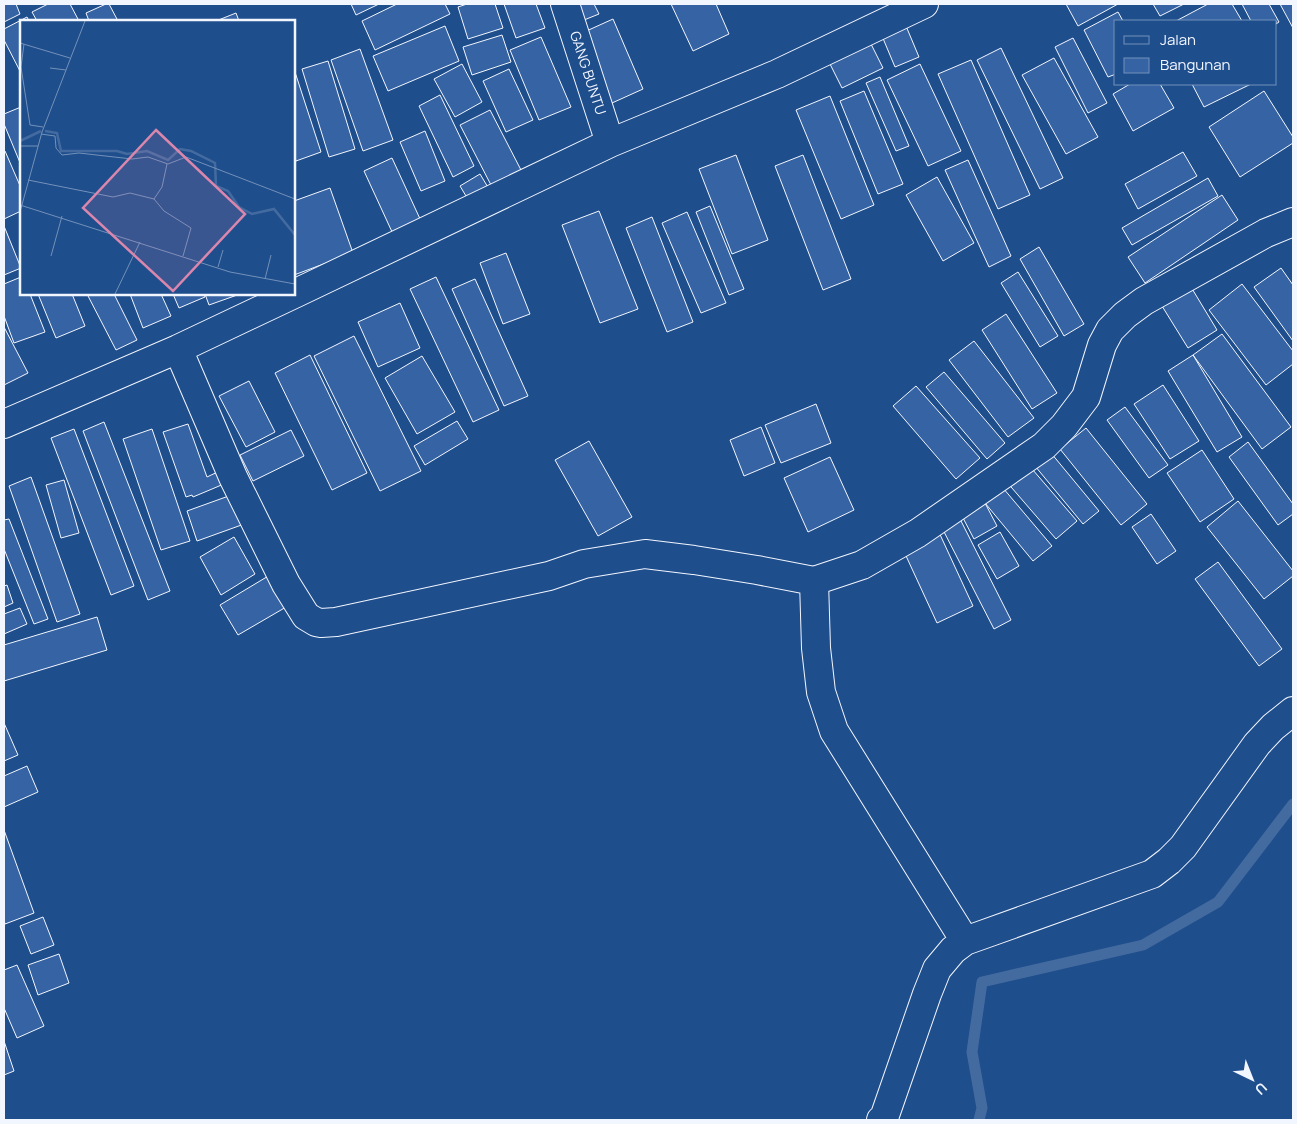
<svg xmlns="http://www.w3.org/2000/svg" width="1297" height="1124" font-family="Manrope,sans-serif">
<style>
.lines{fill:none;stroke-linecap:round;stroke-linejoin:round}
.stream{stroke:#446ba0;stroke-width:11}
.building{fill:#3563a3;stroke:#f2f6ff}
.minor-casing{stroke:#f2f6ff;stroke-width:30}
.minor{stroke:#1f4e8c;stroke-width:28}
.labels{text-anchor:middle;stroke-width:4;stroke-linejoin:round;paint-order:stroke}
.street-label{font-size:14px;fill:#f2f6ff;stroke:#1f4e8c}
.inset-river{fill:none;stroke:#446ba0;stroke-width:2.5}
.inset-road{fill:none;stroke:#7391ba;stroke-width:1}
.view{fill:#da87ad;fill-opacity:0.15;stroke:#da87ad;stroke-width:2.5}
.inset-edge{fill:none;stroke:#f2f6ff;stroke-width:2.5}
</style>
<rect width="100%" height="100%" fill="#1f4e8c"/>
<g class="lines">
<path class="stream" d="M979,1120l3,-12 -10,-56 10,-70 161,-37 75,-43 75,-98"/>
</g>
<path class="building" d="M4,4h12l4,10 -16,8z
M48,4h22l9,17h-42l-5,-9z
M106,4h3l9,17h-29l-3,-8z
M351,4h28l-23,11z
M397,4h48l5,10 -75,36 -13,-29z
M467,4h28l8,24 -35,11 -10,-32z
M504,4h32l9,24 -29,10z
M571,4h23l5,10 -20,8z
M671,4h45l13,30 -36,17z
M1066,4h52l-40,22z
M1153,4h31l-24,12z
M1208,4h24l10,17h-66z
M1242,4h27l10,18 -3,2v-3h-25z
M1280,4h13v24z
M1118,12l5,9h-7v53l-8,3 -24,-47z
M236,13l3,8h-23z
M27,17l2,4h-8v52l-17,-33v-11z
M613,19l30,70 -31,14 -30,-70z
M445,26l14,35 -71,30 -15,-35z
M906,26l13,31 -24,10 -13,-31z
M502,35l9,27 -39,13 -9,-28z
M541,37l30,70 -32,13 -29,-70z
M1073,38l34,65 -19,10 -33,-66z
M871,44l12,24 -41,20 -12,-24z
M1001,48l62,130 -23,11 -63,-129z
M360,49l33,91 -30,11 -32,-91z
M1054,58l44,79 -32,17 -44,-79z
M971,60l59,135 -32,14 -60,-135z
M328,61l27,88 -26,8 -27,-88z
M462,64l20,38 -27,15 -21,-38z
M920,64l41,87 -33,15 -41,-86z
M294,69l27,83 -25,9 -2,-7z
M509,69l24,51 -27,12 -23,-51z
M880,77l29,69 -13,5 -30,-68z
M1130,84h30l14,24 -41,23 -20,-37z
M1192,84h59l-47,23z
M864,91l39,93 -25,10 -38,-93z
M1264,91l29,46v6l-53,34 -31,-50z
M440,95l34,71 -21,11 -34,-71z
M830,96l44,109 -33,14 -45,-109z
M21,107v58l-17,-41v-10z
M490,110l31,60 -30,15 -31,-60z
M425,131l20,50 -24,10 -21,-49z
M4,151h1l16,37v23l-17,8z
M1183,152l14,24 -59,33 -13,-25z
M736,155l32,85 -36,14 -33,-85z
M803,155l48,124 -28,11 -48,-124z
M392,158l29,63 -28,13 -29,-63z
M968,160l43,96 -22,11 -44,-97z
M480,174l9,15 -20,12 -9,-15z
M937,177l37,66 -31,18 -37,-66z
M1208,178l10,18 -86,49 -10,-17z
M330,188l23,65 -59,22v-74z
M1222,195l16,25 -93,63 -17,-26z
M710,206l34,83 -15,6 -33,-83z
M599,211l39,98 -38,14 -38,-98z
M687,212l39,91 -25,10 -39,-90z
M652,217l41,105 -26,10 -41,-104z
M4,226l17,42 -17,7z
M1039,247l45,77 -20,12 -44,-77z
M506,253l24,61 -27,10 -23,-61z
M1281,268l12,17v56l-39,-54z
M1018,272l40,64 -18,11 -39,-64z
M21,277v17h9l15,38 -31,11 -10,-27v-32z
M436,277l63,133 -26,12 -63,-133z
M475,279l53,117 -24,10 -52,-117z
M1242,284l51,67v13l-27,21 -57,-75z
M1191,287l26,43 -29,18 -26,-42z
M38,294h34l13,32 -29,12z
M87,294h27l23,46 -21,10z
M130,294h31l10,22 -28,12z
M173,294h31l1,3 -26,11z
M205,294h35l-31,11z
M400,303l20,45 -42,19 -20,-45z
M1006,314l51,79 -25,16 -50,-79z
M4,327l24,46 -24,12z
M1222,334l69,93 -29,22 -69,-94z
M354,336l67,135 -41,20 -66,-135z
M974,341l60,77 -26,19 -59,-77z
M310,355l57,118 -35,17 -57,-117z
M1193,355l49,82 -25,15 -49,-81z
M422,356l33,56 -38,22 -32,-56z
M944,372l61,71 -18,16 -61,-72z
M249,381l26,51 -29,15 -27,-51z
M1163,385l36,56 -29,18 -36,-55z
M916,386l64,72 -24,21 -63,-73z
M816,404l15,39 -50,20 -16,-38z
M1125,407l43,58 -19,13 -42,-58z
M457,421l11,18 -43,26 -11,-19z
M104,422l66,169 -22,9 -65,-169z
M188,424l19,53 19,-9 5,13 -38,16 -1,-2 -6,2 -23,-65z
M761,427l14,36 -31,13 -14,-36z
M1086,428l61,76 -26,21 -61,-76z
M74,429l60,157 -23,9 -60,-157z
M152,429l38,112 -29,9 -38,-111z
M291,430l13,26 -51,25 -13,-26z
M589,441l43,76 -34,19 -43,-76z
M1248,442l45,62v10l-15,11 -49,-68z
M1202,450l32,49 -34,23 -33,-49z
M1051,453l48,58 -16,13 -48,-58z
M830,457l24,53 -46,22 -24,-54z
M1026,462l51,59 -21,18 -51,-59z
M31,477l49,137 -23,8 -48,-136z
M64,480l15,53 -18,5 -15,-53z
M1003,488l49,58 -19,15 -48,-58z
M237,493l10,30 -50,18 -10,-30z
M1238,501l55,70v5l-29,23 -57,-72z
M985,503l12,23 -23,13 -12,-23z
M1151,514l25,37 -19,13 -25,-37z
M959,517l52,103 -17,9 -53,-103z
M9,519l39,100 -14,5 -30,-75v-29z
M937,528l36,78 -36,17 -36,-78z
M1000,532l19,34 -22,13 -19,-34z
M234,537l21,37 -34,21 -21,-38z
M1218,562l64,87 -23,17 -64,-87z
M275,572l18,31 -55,32 -18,-30z
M7,585l6,18 -9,4v-21z
M20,608l7,16 -23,10v-20z
M97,617l10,33 -103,31v-36z
M4,723l14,32 -14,6z
M27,766l11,26 -34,15v-31z
M4,830l30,83 -29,11 -1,-4z
M43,917l11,28 -23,9 -11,-28z
M59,954l10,29 -31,12 -10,-30z
M17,965l27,61 -27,12 -13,-30v-38z
M4,1041l10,30 -10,4z"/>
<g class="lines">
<g class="minor-casing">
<path id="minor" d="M565,4l45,139
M294,294l316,-151 167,-69 147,-70
M178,349l55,128 53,107 20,32 10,6 5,1 15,-1 213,-46 35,-12 61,-10 49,6 63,10 57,11 48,-16 56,-32 126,-87 20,-20 22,-29 16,-52 8,-15 15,-15 19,-14 122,-68 27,-11
M4,424l174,-75 116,-55
M814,581l2,67 5,44 13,39 131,210
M881,1120l3,-2 43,-124 10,-25 16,-19 12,-9 187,-67 17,-13 14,-14 74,-103 16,-17 20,-16"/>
</g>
<use href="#minor" class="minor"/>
</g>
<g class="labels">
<g class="street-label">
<text transform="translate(588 73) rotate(72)" y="5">GANG BUNTU</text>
</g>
</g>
<g transform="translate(20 20)">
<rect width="275" height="275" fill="#1f4e8c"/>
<path class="inset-river" d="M25,111l12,2 4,18h56l10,3 20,-3 21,9 12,-11 11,2 24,12 1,23 12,5 11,16 13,7 22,-5 21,26M0,121l21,-10"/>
<path class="inset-road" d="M0,23l50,15M4,24l-3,23 9,58 13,2M30,48l16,2M21,114l14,2 1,12 6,7 17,-2 53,6 16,-2 20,7 18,-7 109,42M0,126h18M8,160l85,17 17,-4 24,6 10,12 27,17 -8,28M134,179l8,-12 5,-23M0,185l210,67 65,12M0,192l22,-80 43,-111M31,236l11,-40M198,247l5,-17M245,259l6,-24M95,274l25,-52"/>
<path class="view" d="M136,110l89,84 -72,77 -90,-83z"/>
<rect width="275" height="275" class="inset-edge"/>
</g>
<rect width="1297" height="1124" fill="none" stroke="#f2f6ff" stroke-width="10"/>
<rect x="1114" y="20" width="162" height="65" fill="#1f4e8c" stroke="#7391ba"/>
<rect x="1124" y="36" width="25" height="8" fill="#1f4e8c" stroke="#7391ba"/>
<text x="1160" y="45" font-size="15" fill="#f2f6ff">Jalan</text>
<rect x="1124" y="58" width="25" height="15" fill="#3563a3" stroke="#7391ba"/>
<text x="1160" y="70" font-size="15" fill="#f2f6ff">Bangunan</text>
<g transform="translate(1252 1079) rotate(137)" stroke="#1f4e8c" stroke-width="4" paint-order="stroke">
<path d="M0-4L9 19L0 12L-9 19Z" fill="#f2f6ff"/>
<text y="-8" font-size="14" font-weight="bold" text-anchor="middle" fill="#f2f6ff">U</text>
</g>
</svg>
